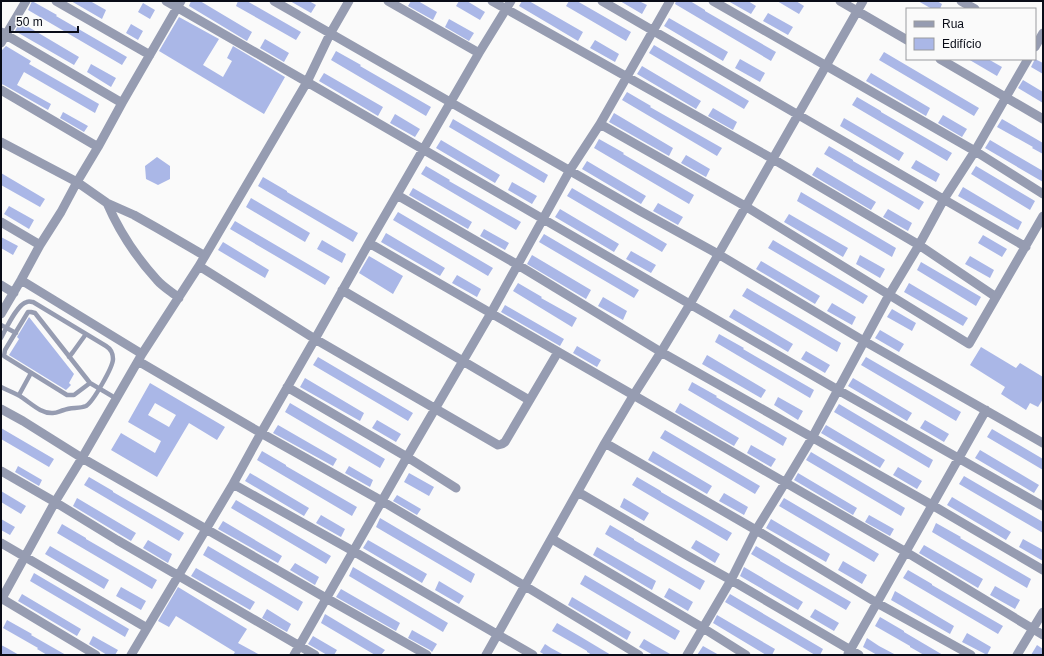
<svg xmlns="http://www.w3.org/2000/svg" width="1044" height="656" font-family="Helvetica,sans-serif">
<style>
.building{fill:#aab7e7;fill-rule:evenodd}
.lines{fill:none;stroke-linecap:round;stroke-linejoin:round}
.lane{stroke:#969cb1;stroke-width:4.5}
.street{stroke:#969cb1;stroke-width:9}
</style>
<rect width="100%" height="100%" fill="#fafafa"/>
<path class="building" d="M32,1l25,14 -1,1 71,41 -5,8 -94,-55z
M71,1h19l16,9 -4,9z
M191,1h9l52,31 -5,9 -58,-35z
M238,1h9l54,31 -5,8 -60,-34z
M290,1h19l7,4 -5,8z
M411,1h7l19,11 -4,8 -25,-14z
M459,1h8l18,11 -5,8 -24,-14z
M522,1h7l54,31 -5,9 -59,-35z
M569,1h8l54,31 -5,9 -60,-35z
M620,1h19l8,4 -5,9z
M676,1h14l15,9v1l71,41 -5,9 -96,-57z
M728,1h20l8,5 -5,8z
M777,1h19l8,5 -5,8z
M918,1h19l5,3 -2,5h-8z
M143,3l12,7 -5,9 -12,-7z
M768,13l25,14 -5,8 -25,-14z
M179,17l40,22 -16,26 20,12 9,-16 -5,-3 6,-12 52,31 -21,37 -105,-63z
M669,18l59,34 -5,9 -59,-35z
M449,19l25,14 -5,8 -24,-14z
M20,22l59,35 -5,8 -59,-34z
M131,24l12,7 -5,9 -12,-7z
M265,39l24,14 -5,9 -24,-14z
M595,40l24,14 -4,8 -25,-14z
M654,45l95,56 -5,8 -95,-56z
M6,46l25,15 -2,3 70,40 -4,9 -71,-41 -7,13 34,19 -3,6 -44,-25 -3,-1v-33z
M336,51l25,14 -1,1 71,41 -5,9 -95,-56z
M884,52l95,56 -5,8 -95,-56z
M740,59l25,14 -5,9 -25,-14z
M968,59h20l14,8 -5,9z
M1035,59l8,4v11l-12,-7z
M91,64l25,14 -5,9 -24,-15z
M642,66l59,35 -5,8 -59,-35z
M324,73l59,34 -5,9 -59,-35z
M871,73l59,35 -4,8 -60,-35z
M1023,80l20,12v11l-25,-15z
M627,92l24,14 -1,1 72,41 -5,8 -95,-56z
M857,97l24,14v1l71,41 -5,8 -95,-56z
M713,108l24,14 -4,8 -25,-14z
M63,112l25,14 -4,6 -24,-14z
M614,113l59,35 -4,8 -60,-34z
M395,114l25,15 -5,8 -25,-14z
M943,115l24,14 -5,8 -24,-14z
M844,118l60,35 -5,8 -59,-35z
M453,119l95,56 -4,8 -95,-56z
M1002,119l41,24v11l-11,-6 1,-1 -36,-20z
M599,139l25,14 -1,1 71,41 -5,9 -95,-56z
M441,140l59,35 -5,8 -59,-35z
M990,140l53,31v11l-58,-34z
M829,146l24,14v1l71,41 -5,8 -95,-56z
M686,155l24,14 -4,8 -25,-14z
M157,157l13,9v13l-12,6 -12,-6 -1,-13z
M916,160l24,14 -4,8 -25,-14z
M587,161l59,35 -5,8 -59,-35z
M426,166l24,14 -1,1 72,41 -5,8 -95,-56z
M976,166l59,35 -5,9 -59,-36z
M817,167l59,35 -5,8 -59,-35z
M1,173l44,26 -5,8 -39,-22z
M263,177l24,14v1l71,41 -5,9 -95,-56z
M512,182l25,14 -5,8 -24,-14z
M963,187l59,35 -4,8 -60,-34z
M413,188l59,34 -4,7 -59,-34z
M572,188l95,56 -5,8 -95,-56z
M801,192l95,56 -4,9 -95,-56z
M251,198l59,35 -5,9 -59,-35z
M658,203l25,14 -5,8 -25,-14z
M9,206l25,14 -5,9 -25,-15z
M560,209l59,35 -5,8 -59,-35z
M888,209l24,14 -4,8 -25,-14z
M398,212l95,56 -5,8 -95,-56z
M789,214l59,34 -5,9 -59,-35z
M235,221l95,56 -5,8 -95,-56z
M484,229l25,14 -4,7 -25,-14z
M386,233l59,35 -5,8 -59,-34z
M544,234l95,56 -5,8 -95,-56z
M983,235l24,14 -5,8 -24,-14z
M1,237l17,9 -5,9 -12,-7z
M322,240l24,14 -4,9 -25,-14z
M773,240l95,56 -5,8 -95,-56z
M223,242l46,28 -4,8 -47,-28z
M631,251l25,14 -5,8 -25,-14z
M532,255l59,35 -5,9 -59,-35z
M860,255l25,14 -5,9 -24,-14z
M369,256l34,20 -10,18 -34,-21z
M970,256l24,14 -4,8 -25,-14z
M761,261l59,35 -5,8 -59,-35z
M921,262l60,35 -5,9 -59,-36z
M457,275l24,14 -4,8 -25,-14z
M518,283l24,14 -1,1 36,20 -5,9 -59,-36z
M909,283l59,35 -5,8 -59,-34z
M747,288l94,55 -4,9 -95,-56z
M603,297l24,14 -4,9 -25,-14z
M832,303l24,14 -4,8 -25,-14z
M505,305l59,34 -4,7 -59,-34z
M734,309l59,35 -5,8 -59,-35z
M892,309l24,14 -4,8 -25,-14z
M29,317l45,57 -5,9 2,2 -5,5 -57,-35 10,-16 -2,-2z
M880,330l24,14 -5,8 -24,-14z
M719,334l25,14 -1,1 71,41 -4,8 -95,-56z
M577,346l24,14 -4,7 -24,-14z
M981,347l35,21 4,-5 23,14v22l-5,8 -8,-4 -4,7 -25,-16 4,-7 -35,-22z
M806,351l24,14 -5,8 -24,-14z
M707,355l59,35 -5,8 -59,-34z
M318,357l95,56 -5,8 -95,-56z
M866,357l95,55 -5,9 -95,-56z
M305,378l59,35 -4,8 -60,-34z
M853,378l59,35 -5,8 -59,-35z
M692,382l25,14 -1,1 71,41 -4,8 -95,-56z
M150,383l75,44 -8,13 -28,-17 -32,54 -46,-27 10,-17 34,20 6,-12 -33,-19zM155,403l21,12 -7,12 -21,-12z
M778,397l25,14 -5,9 -24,-15z
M290,403l95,56 -5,9 -95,-56z
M680,403l59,35 -5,8 -59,-34z
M839,404l94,56 -4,8 -95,-56z
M377,420l24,14 -5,8 -24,-14z
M925,420l24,14 -5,8 -24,-14z
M278,425l59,34 -4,7 -60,-33z
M826,425l59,35 -5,8 -59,-35z
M1,428l53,31 -5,8 -48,-28z
M992,429l51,30v11l-56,-33z
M665,430l95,56 -5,8 -95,-56z
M751,445l25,14 -5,8 -24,-14z
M980,450l59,35 -5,8 -59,-35z
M262,451l24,14v1l71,41 -5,9 -95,-56z
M653,451l59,35 -5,8 -59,-34z
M811,452l94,56 -4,8 -95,-56z
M18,466l24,14 -3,6 -24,-14z
M349,466l24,14 -3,7 -25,-14z
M898,467l24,14 -5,8 -24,-14z
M250,473l59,35 -5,8 -59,-35z
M409,473l25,14 -5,9 -25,-14z
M798,473l59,35 -4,7 -59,-35z
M964,476l79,46v11l-84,-49z
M89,477l24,14v1l71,41 -5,8 -95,-56z
M637,477l24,14v1l71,41 -5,8 -95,-56z
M1,491l25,15 -5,8 -20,-12z
M724,493l24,14 -4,8 -25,-14z
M397,495l24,14 -4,6 -24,-14z
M952,497l59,35 -5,8 -59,-35z
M77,498l59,35 -5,8 -58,-35z
M624,498l25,15 -5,8 -24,-14z
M784,498l95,56 -5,8 -95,-56z
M236,500l95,56 -5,8 -95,-56z
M321,515l24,14 -4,8 -25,-14z
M869,515l25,14 -4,7 -25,-14z
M380,518l95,56 -4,9 -95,-56z
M1,519l14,8 -5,8 -9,-5z
M771,519l59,35 -4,8 -60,-34z
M223,521l59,35 -4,7 -60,-34z
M936,523l25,14 -1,1 71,41 -4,9 -95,-56z
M62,524l24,14v1l71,41 -5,9 -95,-56z
M610,525l24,14v1l71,41 -5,9 -95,-56z
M1023,539l20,11v11l-24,-14z
M148,540l24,14 -4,9 -25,-15z
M368,540l59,34 -5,9 -59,-35z
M696,540l24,14 -5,9 -24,-15z
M924,545l59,34 -5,9 -59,-35z
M50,546l59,34 -5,9 -59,-35z
M208,546l95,56 -5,9 -95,-56z
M756,546l24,14v1l71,41 -5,8 -95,-56z
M597,547l59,34 -4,9 -59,-35z
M843,561l24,14 -5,9 -24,-14z
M295,563l24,14 -4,8 -25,-15z
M353,567l95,56 -5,9 -94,-56z
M744,567l59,35 -5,8 -58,-34z
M196,568l59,34 -5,8 -59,-34z
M908,570l24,14v1l71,41 -5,8 -95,-56z
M34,573l95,56 -4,8 -95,-56z
M585,575l95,56 -5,9 -95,-56z
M439,581l25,15 -5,8 -24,-14z
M995,586l25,14 -5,9 -25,-14z
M121,587l25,14 -5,9 -25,-14z
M178,587l69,42 -9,14 22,12h-27l2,-3 -59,-36 -7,11 -11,-6z
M669,588l24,14 -5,9 -24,-14z
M341,589l59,34 -4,8 -60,-34z
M895,591l59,35 -4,8 -59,-34z
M22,594l59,35 -4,7 -59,-35z
M730,594l93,55 -3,6h-5l-90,-53z
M572,597l59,35 -4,8 -59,-35z
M267,609l24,15 -4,8 -25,-14z
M815,609l24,14 -5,8 -24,-14z
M325,614l60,36 -4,5h-6l-54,-32z
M717,615l58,34 -3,6h-6l-53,-32z
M880,617l24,14v1l39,23h-19l-14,-8v-1l-35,-20z
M7,620l25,14 -1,1 35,20h-19l-10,-6 1,-1 -35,-20z
M557,623l24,14 30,18h-19l-5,-3v-1l-35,-20z
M412,630l25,14 -5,8 -2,-2 -22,-12z
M967,633l24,14 -4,8 -25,-13z
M93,636l25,14 -3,5h-8l-18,-11z
M313,636l24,14 -3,5h-7l-19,-11z
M867,638l12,8 17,9h-19l-14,-8z
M644,639l12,7 16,9h-19l-14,-8z
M545,644l6,4 13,7h-19l-5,-3z
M1,645l6,3 12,7h-18z
M1037,645l6,4v6h-12z
M703,646l16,9h-22z"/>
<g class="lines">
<path class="lane" d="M28,312h3l4,1 55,70 -16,12h-7l-63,-39 1,-6z
M1,325l15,8
M1,338c5,-9 16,-34 26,-36 2,-1 4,0 6,0l73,44c5,3 7,7 7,13 0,8 -20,43 -27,47 -7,3 -15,1 -22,4 -4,1 -7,3 -11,3 -13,1 -24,-12 -35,-18 -6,-3 -11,-5 -17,-8
M69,357l4,-5 13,-18
M90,383l27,16
M19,395l12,-22"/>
<path class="street" d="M56,1l94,54
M166,1l141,81 531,308 205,116
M274,1l366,210 78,43 146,87 179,102
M388,1l91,52
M492,1l281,158 146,86 77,52
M602,1l424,246
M713,1l262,150 68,43
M840,1l67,39
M961,1l14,8
M1,32l121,71
M1,43l25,-42
M1035,47l8,-14
M940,59l103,60
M1,90l97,57
M600,124l145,82 224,138 74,-128
M1,142l76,40 30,21 27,12 23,13 48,28
M397,195l121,70 143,87 271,153 111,65
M107,203c12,28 30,55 50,77 6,7 15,12 22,18
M1,222l39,23
M369,243l537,309 137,83
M199,266l116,73 183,106 4,-1 3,-2 53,-90
M21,280l121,74
M1,285l13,8
M342,290l187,110
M1,314l20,-34 19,-35 21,-33 16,-30 21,-35 24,-44 59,-102
M138,361l123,72 121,68 143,85 114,69
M287,387l120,70 49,31
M1,409l22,12 59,37 124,71 120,69 101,57
M605,443l151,87 121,73 94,52
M1,471l54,31 62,38 198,115
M233,484l120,67 180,104
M578,492l110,64 43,24 128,75
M552,539l151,89 43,27
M1,543l146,85
M1,598l95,57
M1,600l54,-98 27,-44 60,-104 57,-88 108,-184 23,-48 19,-33
M848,654l138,-244
M131,655l102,-171 28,-51 54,-94 54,-96 110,-190 32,-52
M294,655l113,-198 84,-144 79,-143 30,-46 70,-123
M486,655l119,-212 28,-47 28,-44 29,-48 173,-303
M687,655l44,-75 25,-50 29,-47 27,-45 77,-143 30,-50 25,-46 31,-48 53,-92
M1017,655l26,-43"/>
</g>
<rect width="1044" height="656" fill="none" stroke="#090c17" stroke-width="4"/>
<rect x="906" y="8" width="130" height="52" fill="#fafafa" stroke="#9a9b9f"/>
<rect x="914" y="21" width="20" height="6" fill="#969cb1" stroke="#9a9b9f"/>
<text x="942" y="28" font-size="12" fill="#090c17">Rua</text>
<rect x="914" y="38" width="20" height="12" fill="#aab7e7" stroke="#9a9b9f"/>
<text x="942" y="48" font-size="12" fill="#090c17">Edifício</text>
<path d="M10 26v6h68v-6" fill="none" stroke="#090c17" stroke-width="2"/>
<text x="16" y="26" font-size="12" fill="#090c17" stroke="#fafafa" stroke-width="3" paint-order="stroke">50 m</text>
</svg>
